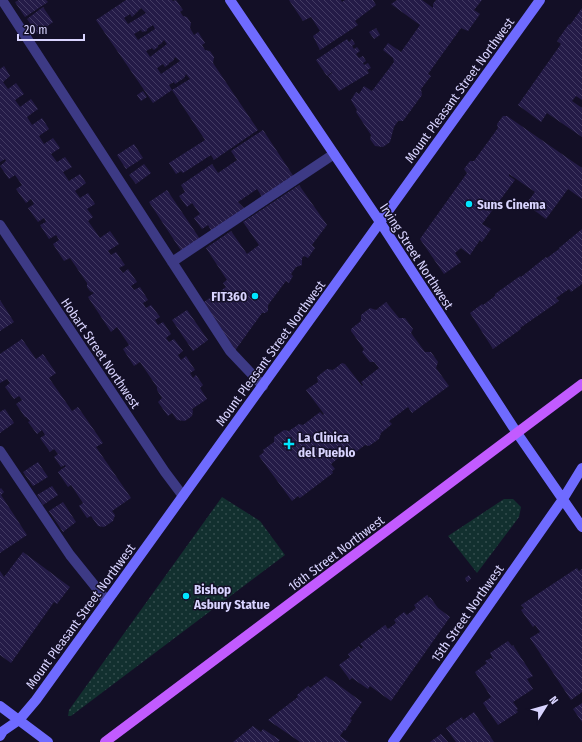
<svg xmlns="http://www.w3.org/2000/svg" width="582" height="742" font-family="'Fira Sans Condensed',sans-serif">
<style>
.green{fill:url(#green-dots)}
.building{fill:url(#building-back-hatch);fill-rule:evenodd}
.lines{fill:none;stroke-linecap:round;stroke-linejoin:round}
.lane{stroke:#3d3a85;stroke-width:10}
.street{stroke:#3d3a85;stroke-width:10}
.secondary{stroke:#6f6bff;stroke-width:10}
.primary{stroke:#c25bff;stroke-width:10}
.poi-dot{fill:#00e5ff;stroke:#130f26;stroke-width:1.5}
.labels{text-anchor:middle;stroke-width:3;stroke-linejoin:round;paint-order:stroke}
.street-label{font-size:13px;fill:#d9d4ff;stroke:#130f26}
.poi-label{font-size:13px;font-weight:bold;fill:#d9d4ff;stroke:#130f26;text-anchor:start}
</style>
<defs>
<pattern id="green-dots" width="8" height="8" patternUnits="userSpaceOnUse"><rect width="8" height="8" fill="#12302f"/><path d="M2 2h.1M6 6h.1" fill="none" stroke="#344d4e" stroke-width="1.8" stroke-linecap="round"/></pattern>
<pattern id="building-back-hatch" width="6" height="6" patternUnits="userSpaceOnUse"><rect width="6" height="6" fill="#241b47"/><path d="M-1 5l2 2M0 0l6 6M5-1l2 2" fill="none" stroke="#433b63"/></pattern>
</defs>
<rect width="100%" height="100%" fill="#130f26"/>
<path class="green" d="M222,497l38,24 25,34 -214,161h-3l1,-6z
M504,499h9l8,8 -2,10 -42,56 -29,-37z"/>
<path class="building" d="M19,0h27l2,2 -23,15 -10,-15z
M126,0h46l1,1 3,-1 7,10 -3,2 3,4 4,1 4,6 -1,5 4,7 4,-3 7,11 -3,2 3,5 5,1 4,6 -1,6 45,67 -44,30 -3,-5 -28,18 -2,-2 -5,3 -7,-11 36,-23 -33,-50 -19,13 -57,-83zM141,8l5,5 -18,11 -4,-6 6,-4 2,3zM153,25l2,4 -17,11 -4,-6 7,-4 1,2 5,-1v-2zM164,40l3,4 -17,13 -4,-6 6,-3 2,2 4,-3v-2l3,-1zM175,57l5,4 -19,13 -4,-6 6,-4 2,3 4,-3v-1l4,-2zM186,74l4,5 -18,11 -3,-5 5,-3 1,2 9,-6z
M289,0h52l1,2 3,-2h28l3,5 -21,16 3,4 -38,25 -7,-14 7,-5 -9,-14 -8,4z
M397,0h25l11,8v-4l3,-4h46l-8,10 6,4 -12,17 -7,-3 -33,46 3,2 -10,13 1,6 -19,26h-5l-4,6 -4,15 -7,5 -8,-1 -5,-7 1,-4 -15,-23 1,-2 -6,-10 5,-8 3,2 5,-8 8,5 22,-29 -1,-4 -10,-8 5,-7 13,9 19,-27 -29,-21z
M43,7l10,15 -16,12 -10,-15z
M582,8v92l-6,-4 -4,5 10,7v29l-35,-24 -6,9 -23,-17 43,-61 -4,-3 12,-17 1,1z
M376,28l4,7 -6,4 -5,-7z
M347,39l2,3 3,-3 3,5 -3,2 2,3 3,-2 3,4 -4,3 3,4 4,-2 3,5 -3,2 1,2 4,-2 3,5 -4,2 2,3 -30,18 -11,-15 4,-3v-1l-5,4 -11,-16z
M4,66l6,10 -7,6 5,7 8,-6 8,11 -9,6 5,7 11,-8 7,10 -11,8 5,8 10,-7 7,11 -10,7 5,8 9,-6 7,10 -9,6 6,8 8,-5 7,10 -9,5 6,9 11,-7 6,9 -11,8 5,7 8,-5 7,11 -8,5 6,8 -5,4 12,17 10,-7 9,13 -11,7 3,4 5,-3 9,13 -6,3 4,5 5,-4 9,13 -6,4 3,4 6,-3 8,13 -5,3 3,5 5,-3 9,12 -5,3 3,5 5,-3 8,12 -5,4 3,4 5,-3 9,12 -5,4 3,5 5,-4 9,14 -5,3 3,5 3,-3 7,10 -3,3 7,11 -15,10 1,2 -1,5 -7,5 -8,-1 -5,-7 -4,3 -10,-14 4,-4 -5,-8v-3l-17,-25 -6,4 -11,-17 6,-4 -12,-18 -6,5 -23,-35 6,-4 -4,-2 -3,-4v-4l-17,-25 -6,3 -11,-17 6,-4 -3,-5 -7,4 -9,-14 6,-3 -2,-4 -6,4 -10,-14 6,-4 -3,-5 -5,4 -10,-14 6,-4 -7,-10 -6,4 -9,-13 6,-5 -1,-2 -5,3v-93z
M143,91l4,6 -6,4 -4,-6z
M503,116h4l75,52v31l-14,-10 -22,30 -20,-15 9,-12 -26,-18v2l6,4 -33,44 9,5 -9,13 -2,-2 -10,15 -9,-7 -6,5 6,9 -17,12 -24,-35 47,-66 -3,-4 6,-8h4l24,-33 -1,-4z
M263,130l31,47 -31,21 -6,-9 -19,13 7,7 -33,23 -4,-7 -6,4 -8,-11 6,-4 -8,-11 -5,4 -8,-11 6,-4 -4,-7 31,-21 6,9 19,-13 -6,-9z
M134,144l9,14 -17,11 -9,-14z
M144,164l7,9 -15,11 -7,-9z
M299,185l28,40 -15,20 3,3 -7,10 -4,-2 -2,2v7l-6,2 -5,7 2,2 -4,7 -3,-2 -18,24v6l-3,2h-3l-28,39 -33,-48 25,-17 -3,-4 4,-3 -21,-32 25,-17 16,23 12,-9 -16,-23z
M167,190l33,49 -18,13 -33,-50z
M582,229v55l-11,8 -2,-3 -13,9 3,3 -39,27 1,1 -28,20 -23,-36 12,-9 1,1 12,-9v-2l25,-18 1,1 25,-20 1,1 12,-9v-1z
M0,300l14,22 -14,9z
M386,302l13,16h6l8,11 -2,4 14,19h6l7,10 -2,6 13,18 -37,27 -4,-6 -19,14 3,3 -11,9 -2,6 -10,7 -4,-1 -13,10 -4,-5 -17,14 4,5 -3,2 1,2 -33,25 -2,-2 -6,5 -33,-45 5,-4 -1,-2 11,-8v-5l10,-7 5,1 10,-7 4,1 17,-13 3,3 1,-1 -18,-24 12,-8 -1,-5 10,-8 6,1 9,-7 3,1 17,22 1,-1 -2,-3 18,-14 -5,-6h-4l-8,-10 2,-3 -13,-18v-2l10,-8v-6l9,-7 6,2z
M187,310l21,30 -15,11 -21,-31z
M22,339l14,20 7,-5 13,19 -7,5 23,33 6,-4 25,36 -7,4 35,51 -19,13 3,4 -2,6 -9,6 -6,-1 -7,-10 -4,2 -8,-12 4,-3 -12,-18 -3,2 -10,-15 8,-6 -1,-1 -4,2 -7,-10 4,-3 -4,-5 -4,3 -10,-14 5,-3 -3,-5 -5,4 -9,-12 2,-1 -4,-4h-1l-9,-13 6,-4 -3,-4 -5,3 -9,-12 5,-4 -3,-4 -7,4v-29z
M5,409l9,14 -14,10v-21z
M38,462l10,15 -15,9 -10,-14z
M52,486l6,9 -15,10 -6,-10z
M1,488l3,4 -3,3 26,40 -27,18v-64z
M63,502l13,20 -13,10 -14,-21z
M23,552l47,35 -13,17 -3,-2 -43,61 -11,-8v-84l4,6z
M577,568l2,3 3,-2v123l-11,8 -41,-62 10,-6 -5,-7 -2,2 -12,-17 3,-2 -3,-3z
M469,575l2,4 -4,3 -2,-4z
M427,595l2,3 1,-1 8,11 12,9 -59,84 -21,-15 -2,3 -16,-11 -2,2 -11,-15 11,-8 -2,-3 11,-8 2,3 2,-2 -3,-3 25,-19 3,4 8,-6 -2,-3 10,-8 3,3 9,-7 -2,-3z
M508,641l4,5 1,-1 20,31 -6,3 6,10 -20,13 5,7 -2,1 2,2 -20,13 -15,-22 8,-6 -16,-25 12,-9 -2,-2 6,-3 1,1h1l-3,-6z
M326,676l36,26 -12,17 2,1 -7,11 -1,-1 -4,6 9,6h-49l-32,-22 30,-23 -1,-2 11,-9 2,2z
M582,703v19l-9,-13z
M474,712l20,30h-38l-10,-14 16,-11 1,3z
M253,726l8,6 2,-3 17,11 -2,2h-45z
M441,734l7,8h-18z"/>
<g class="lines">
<path class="lane" d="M2,0l228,351 33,35
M172,262l162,-108
M0,451l70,104 37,46"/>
<path class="street" d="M0,225l165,247 18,24"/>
<path class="secondary" d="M230,0l150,222 137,211 65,94
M0,706l48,36
M0,736l3,-5 16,-11 17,-20 504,-700
M393,742l170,-243 19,-31"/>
<path class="primary" d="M105,742l477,-358"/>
</g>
<g class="poi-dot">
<circle cx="469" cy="204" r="4"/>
<circle cx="255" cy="296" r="4"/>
<path d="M287 438h4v4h4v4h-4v4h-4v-4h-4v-4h4z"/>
<circle cx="186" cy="596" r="4"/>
</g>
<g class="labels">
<g class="street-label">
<text transform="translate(459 90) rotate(-54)" y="5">Mount Pleasant Street Northwest</text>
<text transform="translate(417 256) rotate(57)" y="5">Irving Street Northwest</text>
<text transform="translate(101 353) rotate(56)" y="5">Hobart Street Northwest</text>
<text transform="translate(270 353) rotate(-54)" y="5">Mount Pleasant Street Northwest</text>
<text transform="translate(336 553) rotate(-37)" y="5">16th Street Northwest</text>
<text transform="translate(467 613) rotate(-55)" y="5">15th Street Northwest</text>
<text transform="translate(80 616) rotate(-54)" y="5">Mount Pleasant Street Northwest</text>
</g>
<g class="poi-label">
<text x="477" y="209">Suns Cinema</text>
<text x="247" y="301" text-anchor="end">FIT360</text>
<text x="298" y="442">La Clinica<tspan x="298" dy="15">del Pueblo</tspan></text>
<text x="194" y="594">Bishop<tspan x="194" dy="15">Asbury Statue</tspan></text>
</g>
</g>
<g transform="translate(546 706) rotate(53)" stroke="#130f26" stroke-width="3" paint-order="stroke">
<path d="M0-3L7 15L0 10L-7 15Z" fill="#d9d4ff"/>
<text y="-6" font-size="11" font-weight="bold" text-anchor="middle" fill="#d9d4ff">N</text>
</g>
<path d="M18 34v6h66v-6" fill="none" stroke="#d9d4ff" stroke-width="2"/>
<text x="24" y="34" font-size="12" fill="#d9d4ff" stroke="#130f26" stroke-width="3" paint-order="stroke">20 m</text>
</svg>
